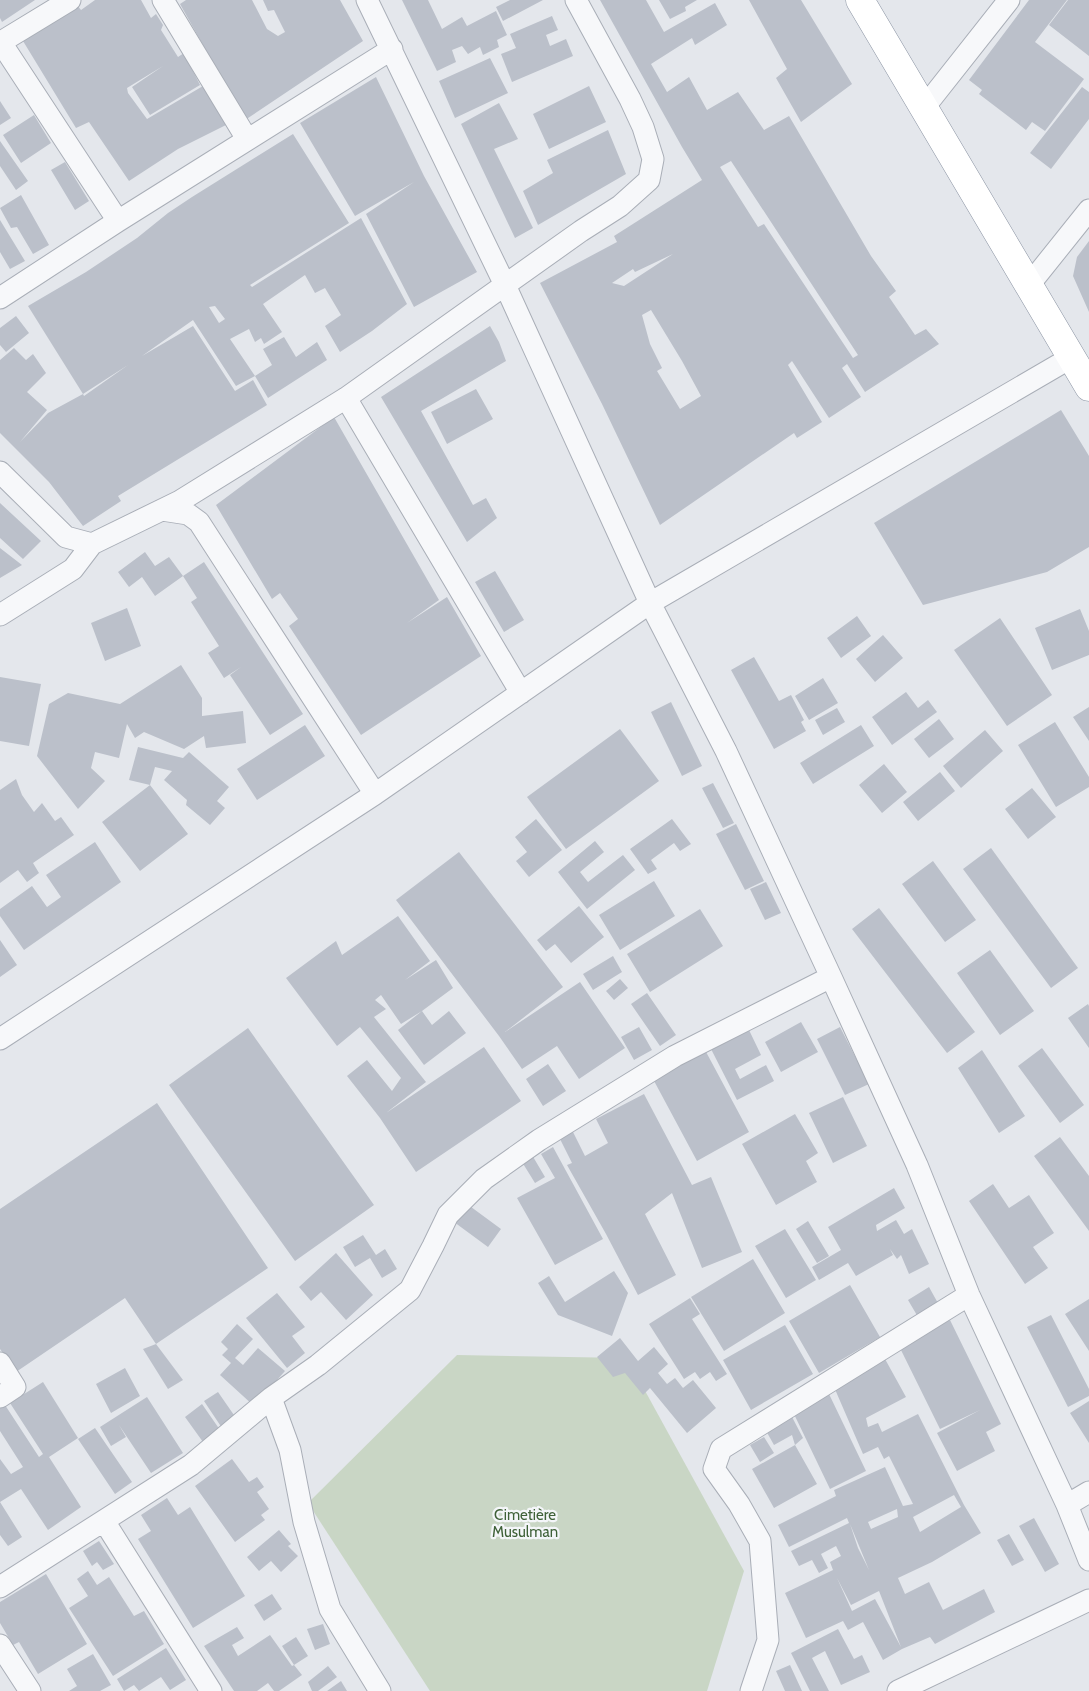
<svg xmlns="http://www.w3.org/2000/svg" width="1089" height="1691" font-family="Cabin,sans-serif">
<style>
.green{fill:#c9d6c5}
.building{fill:#bbc0ca;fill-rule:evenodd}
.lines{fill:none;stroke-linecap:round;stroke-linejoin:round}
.minor-casing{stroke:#a9aeb7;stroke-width:23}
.trunk-casing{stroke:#8b94a3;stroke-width:29}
.minor{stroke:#f7f8fa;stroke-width:21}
.trunk{stroke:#fff;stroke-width:28}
.labels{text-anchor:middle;stroke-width:4.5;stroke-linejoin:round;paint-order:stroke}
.park-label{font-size:15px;fill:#3f6138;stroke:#f4f6f9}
</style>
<rect width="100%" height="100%" fill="#e4e7ec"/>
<path class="green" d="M457,1355l170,3 117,213 -37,120h-277l-122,-188z"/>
<path class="building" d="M0,0h35l-33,22 -2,-4z
M95,0h46l10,18 5,-4 7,11 -2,5 17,27 6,-4 16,32 -50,30 -18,-28 31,-21 -36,22 1,5 19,26 56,-33 25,38 -50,25 -49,32 -40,-59 -13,6 -53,-87 54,-36 4,5z
M186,0h66l15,29 11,7 7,-4 -11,-22 -6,1 -5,-11h77l23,41 -118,79 -65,-116z
M402,0h26l14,29 20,-12 5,9 29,-15 11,24 -10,5 2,7 -16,8 -3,-8 -12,7 -6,-8 -10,4 4,12 -19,9z
M510,0h33l-40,21 -7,-14z
M600,0h46l18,32 51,-29 12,22 -32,20 -3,-7 -41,26 16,28 22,-15 18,33 31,-18 26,38 25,-14 82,140 25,35 -7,6 26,38 11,-6 13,15 -74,48 -18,-28 -5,4 19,29 -32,21 -37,-57 -4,4 34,57 -25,16 -3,-5 -134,92 -58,-121 -62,-121 77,-41 -3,-6 88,-56 -20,-33zM731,161l127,194 -5,3 -89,-134 -6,3 -38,-60zM673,254l-49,32 -12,-3 21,-14 2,3zM651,310l31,51 19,35 -21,13 -23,-38 5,-3 -12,-24 -8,-29z
M659,0h38l-12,7 1,4 -16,8z
M749,0h52l51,84 -51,38 -25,-44 11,-9z
M1029,0h38l-32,42 49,37 -39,52 -13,-9 -6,8 -47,-36 3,-4 -13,-10z
M1068,0h21v56l-40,-31z
M552,16l6,14 -12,5 4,11 16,-7 7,17 -61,26 -11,-28 15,-6 -6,-14z
M490,58l18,35 -53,25 -16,-37z
M376,77l48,99 53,96 -63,35 -48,-93 48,-32 -59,34 -55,-93z
M589,86l17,36 -57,27 -16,-35z
M1082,87l7,5v27l-38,50 -21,-16z
M0,101l11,17 -11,7z
M499,103l19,36 -24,10 39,79 -18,10 -54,-114z
M34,115l17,28 -30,20 -18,-28z
M608,130l18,44 -88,51 -15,-34 30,-18 -6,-13z
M293,134l56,89 -99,62 2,2 109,-69 46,86 -35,27 -32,21 -15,-26 16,-11 -16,-27 -10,5 -10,-18 -42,29 19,28 -18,12 -3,-6 -6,4 -6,-13 -19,10 25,37 -19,10 -43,-66 -51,36 51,-30 42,65 18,-11 14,25 -149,91 3,5 -38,25 -34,-44 -49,-49v-73l14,-12 12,12 7,-6 13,19 -19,19 20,18 -27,32 28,-29 35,-19 1,2 44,-31 -45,29 -55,-88 58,-34 51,-34 31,-25 24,-16zM215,306l10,13 -6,4 -10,-16z
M0,141l28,40 -12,9 -16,-24z
M65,162l24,39 -14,9 -24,-40z
M21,195l28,50 -16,9 -16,-27 -6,1 -11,-20z
M0,220l25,41 -15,8 -10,-17z
M1089,241v71l-16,-36 4,-19z
M16,316l13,17 -23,19 -6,-7v-17z
M490,326l9,16 7,19 -85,50 52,94 13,-7 11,20 -30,24 -86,-145z
M284,337l12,20 21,-15 10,18 -59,38 -13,-22 17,-11 -9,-16z
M476,389l17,30 -46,25 -16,-32z
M1061,410l28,46v91l-42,25 -124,33 -49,-82z
M334,417l105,183 -32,23 40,-26 34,59 -120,79 -72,-109 9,-7 -18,-26 -8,6 -56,-94z
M0,503l41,38 -18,18 -23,-21z
M0,548l22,17 -22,13z
M145,552l10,14 14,-9 14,19 -28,20 -13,-19 -13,10 -11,-15z
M204,562l99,152 -33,21 -40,-60 11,-8 -17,11 -16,-25 11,-7 -28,-44 6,-4 -14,-22z
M495,571l29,49 -20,12 -29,-50z
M127,608l14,38 -36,15 -14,-38z
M1080,609l9,22v24l-37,15 -17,-42z
M857,616l14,20 -30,22 -14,-20z
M1000,618l52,77 -45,31 -53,-76z
M883,635l20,23 -28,24 -19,-23z
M754,657l25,44 12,-6 13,25 -3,2 5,9 -32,18 -43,-79z
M181,665l21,33v18l41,-5 3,32 -40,5 -2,-12 -20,13 -40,-17 -9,6 -8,-14 -8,34 -24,-6 -4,16 14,13 -27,28 -41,-53 12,-52 19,-11 52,11z
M0,677l41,7 -12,62 -29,-5z
M823,678l15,25 -29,17 -14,-24z
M906,692l12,16 10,-8 9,12 -45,33 -20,-28z
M671,702l31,64 -20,10 -31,-64z
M1089,707v34l-16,-24z
M837,708l8,14 -22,13 -8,-15z
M939,719l15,20 -25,19 -15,-19z
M1055,722l34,55v10l-33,20 -38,-62z
M305,725l20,31 -68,44 -20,-31z
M861,725l13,21 -61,38 -13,-21z
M620,729l39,52 -93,68 -39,-52z
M985,730l18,21 -42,37 -18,-22z
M138,747l45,11 6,-6 40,35 -12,14 8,7 -15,17 -24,-20 1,-5 -23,-20 8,-9 -17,-4 -5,18 38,49 -48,37 -38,-49 48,-37 -21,-5z
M884,764l23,28 -25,21 -23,-28z
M940,772l15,19 -37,30 -15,-19z
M16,779l6,16 12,17 8,-9 13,18 6,-4 13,18 -41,28 6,10 -12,9 -9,-12 -18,13v-93z
M713,783l21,40 -11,5 -21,-40z
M1032,788l24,29 -28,22 -23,-30z
M536,819l26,31 -33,27 -13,-16 11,-9 -12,-15z
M672,819l19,25 -11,7 -6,-8 -23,17 6,9 -9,5 -18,-25z
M736,824l28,57 -19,9 -29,-56z
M595,841l9,11 -24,20 8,10 35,-27 12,15 -48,39 -29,-37z
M95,842l26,40 -97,68 -24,-34v-7l32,-23 15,21 14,-10 -15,-22z
M991,848l87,120 -27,20 -88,-119z
M459,852l104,135 -58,45 75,-50 45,66 -46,31 -22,-33 -35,23 -23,-33 -103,-136z
M933,861l43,59 -31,22 -43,-58z
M654,881l21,35 -55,34 -21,-35z
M766,882l15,31 -16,7 -15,-31z
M579,906l25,31 -33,26 -16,-19 -9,7 -9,-11z
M879,908l96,124 -28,21 -95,-124z
M700,909l23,37 -73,46 -23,-38z
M398,916l32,45 -25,19 31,-20 17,28 -31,23 -21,13 -20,-29 -6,5 11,9 -12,8 52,65 -40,31 98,-66 37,54 -105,71 -36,-54 -33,-42 20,-16 25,31 9,-13 -41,-51 -23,19 -51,-68 50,-37 6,14z
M0,940l17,25 -17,12z
M990,950l44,61 -34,24 -43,-62z
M613,956l9,16 -29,18 -10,-16z
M620,979l8,9 -14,12 -8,-9z
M647,993l29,42 -16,11 -29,-42z
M1088,1004l1,2v42l-21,-30z
M422,1011l10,14 17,-14 17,22 -42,32 -26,-35z
M801,1022l17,30 -37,20 -16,-30z
M639,1027l13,23 -18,10 -13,-23z
M840,1027l29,57 -24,11 -28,-56z
M248,1028l126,177 -79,56 -126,-176z
M749,1030l12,25 -26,14 5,10 26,-14 8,16 -37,19 -26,-51z
M1042,1048l42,57 -24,18 -42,-57z
M705,1050l44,82 -52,29 -44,-82z
M982,1050l43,66 -26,17 -41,-65z
M548,1064l18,27 -23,15 -17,-27z
M644,1094l48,91 19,-8 31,75 -40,16 -30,-75 -27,21 31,61 -38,20 -32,-61 -39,-69 5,-2 -13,-26 13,-7 13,26 23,-13 -12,-24z
M843,1097l24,49 -34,17 -24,-50z
M157,1103l111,165 -112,76 -31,-46 -109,74 -16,-23v-140z
M795,1114l23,39 -12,8 11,21 -41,23 -34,-61z
M1060,1137l29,39v55l-55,-75z
M553,1147l50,92 -48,26 -38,-67 38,-20 -14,-24z
M532,1155l13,22 -10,6 -13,-21z
M993,1184l16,24 20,-13 25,38 -21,14 15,21 -23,16 -56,-83z
M894,1188l11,20 -29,17 1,6 19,-11 8,14 8,-5 17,35 -20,10 -8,-19 -4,4 -7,-10 3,6 -37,21 -8,-13 -29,17 -7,-13 29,-17 -13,-23z
M467,1204l34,25 -13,18 -34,-25z
M808,1221l21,35 -12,7 -21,-34z
M785,1229l31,51 -30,18 -31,-52z
M363,1235l13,20 9,-6 12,20 -15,9 -12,-20 -15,9 -12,-20z
M336,1253l37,42 -27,25 -25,-28 -10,9 -12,-14z
M753,1259l32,54 -61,38 -33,-54z
M614,1271l14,22 -16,43 -54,-21 -20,-32 11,-7 16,26z
M850,1285l30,52 -61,36 -30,-52z
M929,1287l10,18 -21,12 -10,-17z
M277,1293l28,34 -13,9 13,17 -18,15 -41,-50z
M690,1298l10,16 -8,5 35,55 -11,7 -6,-9 -10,7 -5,-7 -11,7 -35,-55z
M1089,1299v52l-24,-37z
M1051,1315l38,74v7l-21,11 -41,-80z
M950,1320l51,104 -15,8 9,19 -38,20 -20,-38 43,-23 -40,19 -41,-83z
M237,1324l16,15 -18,19 8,7 15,-17 27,23 -31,35 -34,-31 11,-12 -9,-8 6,-6 -7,-7z
M785,1325l28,49 -62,36 -28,-50z
M620,1338l18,23 16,-14 14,17 -10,9 9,11 8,-6 8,10 10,-8 23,28 -29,25 -37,-45 -7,7 -18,-22 -12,4 -16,-20z
M156,1344l27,36 -15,9 -25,-40z
M885,1359l21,38 -40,21 2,9 10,-4 4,9 36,-18 46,91 17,28 -49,29 -34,16 7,16 24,-12 14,28 41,-21 11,23 -60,32 -5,-7 -28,12 -19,11 -20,-38 -15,8 -5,-9 -37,17 -21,-45 48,-23 -3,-8 11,-6 -5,-10 -15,8 7,14 -9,5 -7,-13 -13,6 -8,-15 58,-28 -2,-5 -58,29 -11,-22 58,-29 -2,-6 51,-23 18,39 10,-2 -24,-48 -5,3 -6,-12 -15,7 -29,-67zM954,1495l7,12 -41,25 -7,-15zM897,1509l1,8 -27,12 -3,-7zM850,1524l19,46 -11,-22zM837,1578l14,27 28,-14 22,56 -26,-48 -23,12z
M125,1368l15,28 -29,17 -15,-29z
M43,1382l35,56 -29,19 32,50 -33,23 -27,-41 -21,13 22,35 -14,9 -8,-11v-76l11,15 12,-7 -23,-36v-23l5,-3 34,52 4,-3 -33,-51z
M218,1392l18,26 -14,10 -18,-27z
M829,1394l37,77 -36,18 -37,-77z
M147,1397l36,56 -32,20 -32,-48 7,12 -15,9 -11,-19z
M1089,1401v42l-19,-30z
M202,1404l18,26 -17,12 -18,-25z
M791,1415l12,23 -8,7 -3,-10 -18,10 -9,-16z
M95,1428l37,54 -17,12 -37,-55z
M764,1437l10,16 -14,9 -10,-17z
M795,1445l22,39 -43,24 -22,-39z
M232,1459l17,23 8,-5 7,10 -7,5 12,17 -8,6 4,5 -30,22 -40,-56z
M167,1498l11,17 12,-8 55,89 -52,32 -55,-89 13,-8 -10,-16z
M1034,1518l25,46 -14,8 -26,-46z
M279,1530l12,14 -3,2 10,10 -17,16 -10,-11 -12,10 -12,-14z
M1009,1534l15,26 -12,6 -15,-26z
M99,1541l15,23 -11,6 -6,-8 -5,4 -9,-15z
M88,1571l9,14 12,-8 25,39 10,-5 20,33 -51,32 -44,-68 19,-12 -11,-17z
M46,1574l41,70 -49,30 -19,-32 -6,3 -13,-22v-21z
M272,1594l10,15 -18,12 -10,-16z
M323,1624l7,20 -15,6 -8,-21z
M237,1627l7,11 -12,7 6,11 32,-21 22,31 2,-1 8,10 -23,16h-5l-6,-8 -11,8h-23l-30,-45z
M838,1629l16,30 8,-4 8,17 -29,13 -16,-34 -13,7 17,33h-19l-19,-38z
M296,1637l12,19 -14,9 -12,-19z
M166,1648l20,32 -16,10 -9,-13 -22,14 -5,-6 -10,6 -7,-12z
M93,1654l18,31 -11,6h-31l8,-5 -10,-17z
M790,1665l12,26h-17l-9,-20z
M328,1666l9,11 -19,14h-6l-4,-9z
M341,1681l6,10h-20z"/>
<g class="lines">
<g class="minor-casing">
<path id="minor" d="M163,0l84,139
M367,0l138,285 145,318 76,148 105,226 86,188 52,130 98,210 22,55
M0,41l118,180
M1,42l69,-42
M923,109l86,-109
M1029,285l60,-75
M0,298l118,-77 274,-172
M346,398l175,295
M0,472l66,65 26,7 88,-43 166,-103 235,-167 39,-25 29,-26 4,-21 -10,-32 -13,-28 -54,-99
M162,510l26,4 11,8 176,272
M0,615l73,-46 19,-25
M0,1039l375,-245 275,-191 422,-246
M0,1363l15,24 -15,10
M271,1398l19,52 14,72 26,87 50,82
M1067,1505l22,-13
M104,1521l107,170
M0,1587l191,-122 80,-67 47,-33 92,-75 23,-44 15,-31 36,-36 55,-39 136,-84 156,-79
M0,1645l30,46
M751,1691l17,-51 -8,-99 -21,-37 -25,-35 7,-20 248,-154
M898,1691l191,-91"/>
</g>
<g class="trunk-casing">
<path id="trunk" d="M860,0l229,387"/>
</g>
<use href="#minor" class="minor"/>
<use href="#trunk" class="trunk"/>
</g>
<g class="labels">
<g class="park-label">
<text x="525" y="1520">Cimetière<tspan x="525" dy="17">Musulman</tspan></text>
</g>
</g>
</svg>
